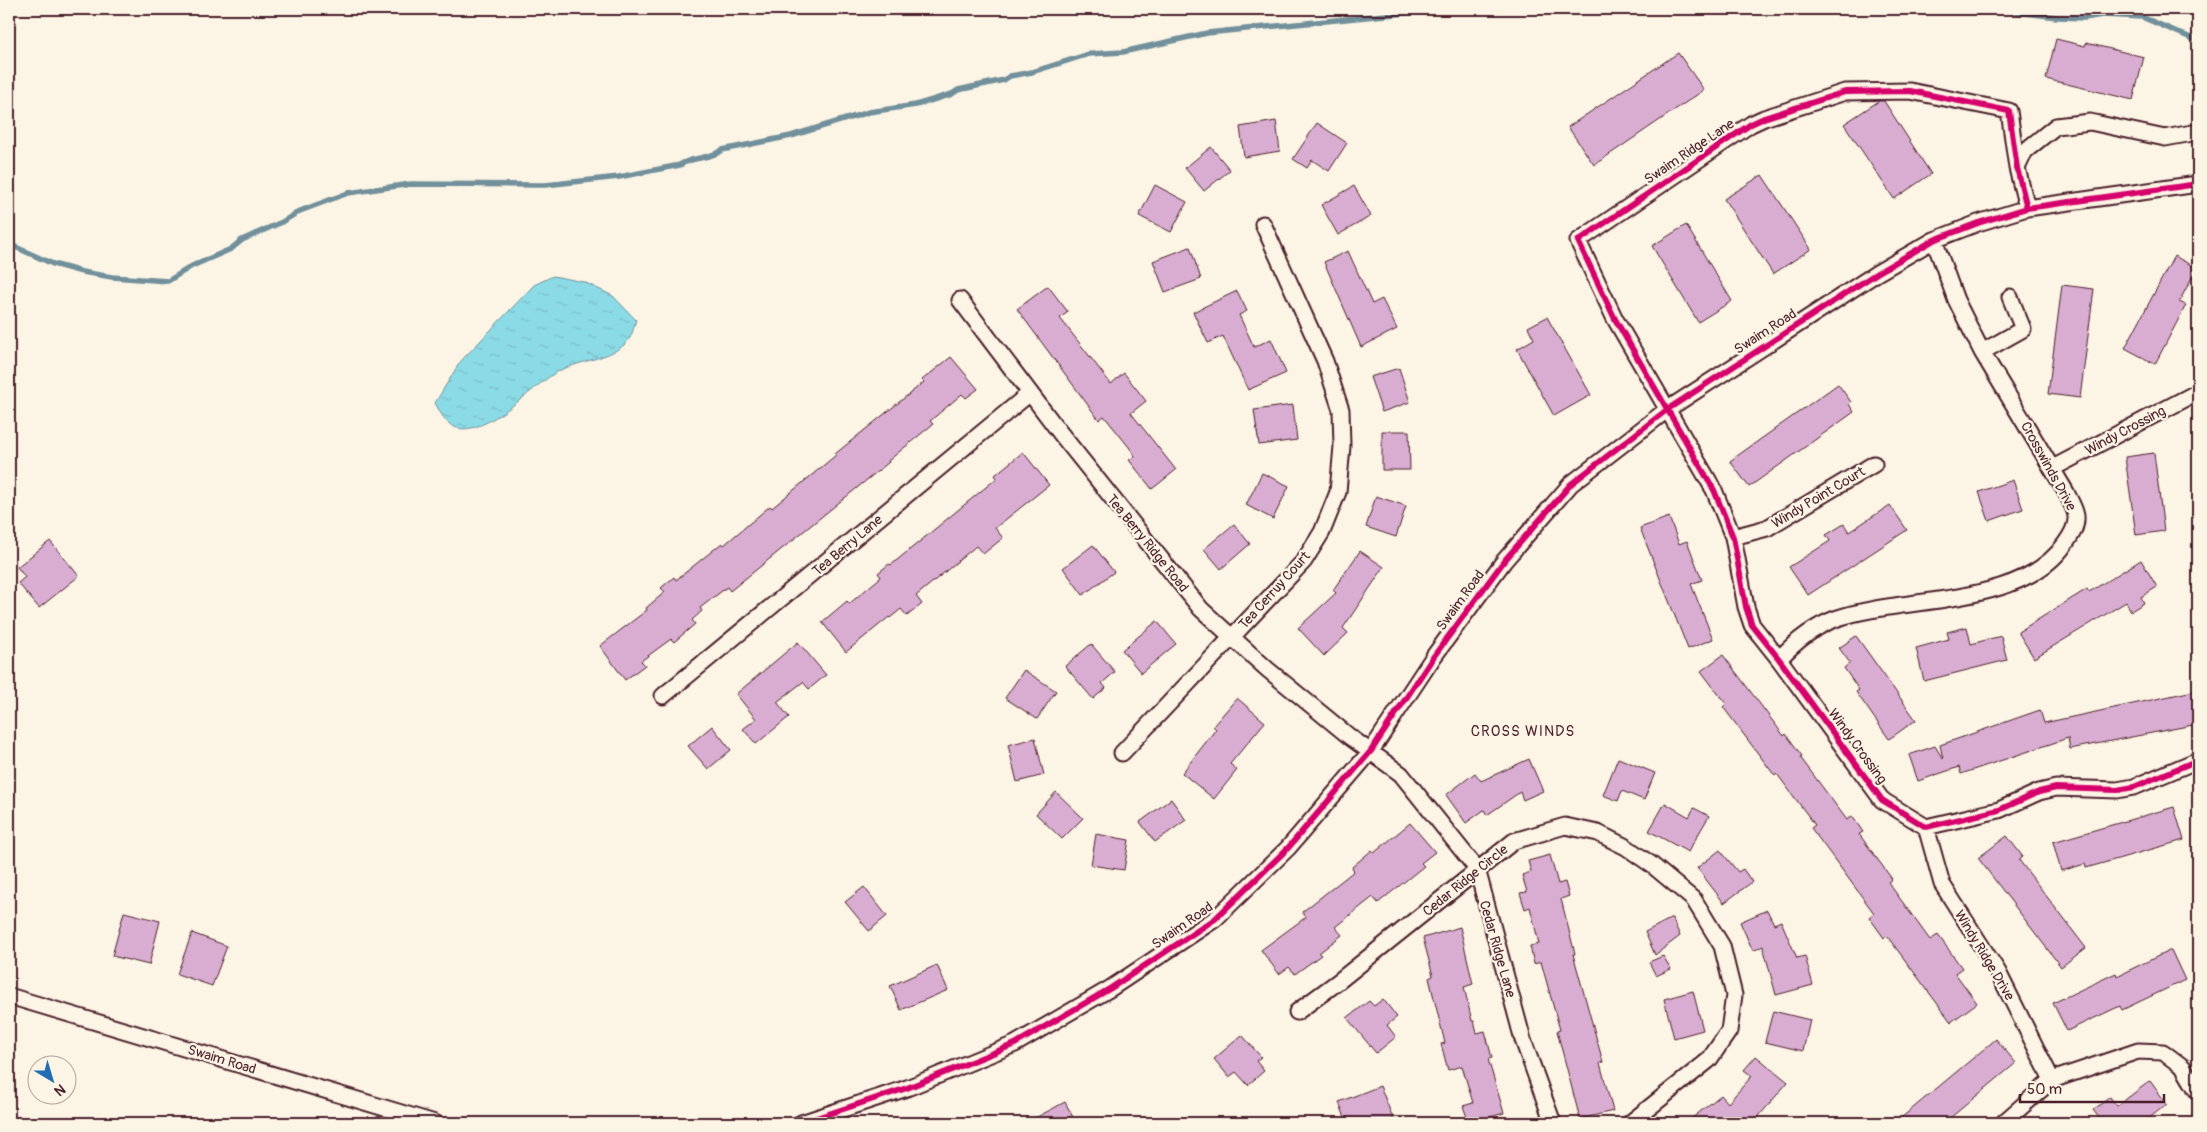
<svg xmlns="http://www.w3.org/2000/svg" width="2207" height="1132" font-family="Pangolin,sans-serif">
<style>
.water{fill:url(#water-ripples);stroke:#71909b}
.lines{fill:none;stroke-linecap:round;stroke-linejoin:round}
.stream{stroke:#71909b;stroke-width:5.5}
.building{fill:#d8add1;stroke:#4a1f2b}
.minor-casing{stroke:#4a1f2b;stroke-width:19}
.minor{stroke:#fcf5e5;stroke-width:15}
.cycleway-casing{stroke:#fcf5e5;stroke-width:9}
.cycleway{stroke:#d6006c;stroke-width:6}
.labels{text-anchor:middle;stroke-width:4.5;stroke-linejoin:round;paint-order:stroke}
.street-label{font-size:14px;fill:#4a1f2b;stroke:#fcf5e5}
.neighbourhood-label{font-size:15px;letter-spacing:1px;fill:#4a1f2b;stroke:#fcf5e5}
</style>
<defs>
<pattern id="water-ripples" width="26" height="14" patternUnits="userSpaceOnUse" patternTransform="scale(1.25)"><rect width="26" height="14" fill="#8bdbe6"/><path d="M2 4q2-2 4 0t4 0M15 11q2-2 4 0t4 0" fill="none" stroke="#79bcc5"/></pattern>
</defs>
<rect width="100%" height="100%" fill="#fcf5e5"/>
<filter id="ink" filterUnits="userSpaceOnUse"><feTurbulence type="fractalNoise" baseFrequency=".02" numOctaves="2"/><feDisplacementMap in="SourceGraphic" scale="10" xChannelSelector="R" yChannelSelector="G"/><feConvolveMatrix kernelMatrix="1 2 1 2 8 2 1 2 1" color-interpolation-filters="sRGB"/></filter>
<g filter="url(#ink)">
<path class="water" d="M553,276l31,6 29,14 23,24c-2,6 -4,16 -8,21 -15,18 -53,20 -73,32 -24,15 -69,63 -98,55 -11,-3 -17,-16 -22,-25l25,-41 74,-77z"/>
<g class="lines">
<path class="stream" d="M1993,9l64,8 28,1 17,-3 40,2 56,24
M9,244l44,20 29,8 30,5 56,4 24,-15 39,-17 11,-9 40,-18 18,-11 48,-18 63,-9 134,1 74,-8 61,-12c12,-9 29,-5 42,-15l69,-14 78,-24 47,-7 36,-11 6,-4 46,-10 6,-4 22,-4 57,-18 34,-2 84,-19 238,-24"/>
</g>
<path class="building" d="M2056,39l29,7 1,-3 58,14 -11,43 -87,-21z
M1678,53l26,37 -110,75 -26,-38z
M1879,101h5l47,73 -37,25 -50,-75z
M1276,121l4,30 -36,6 -4,-30z
M1317,123l30,20 -18,28 -17,-11 -5,8 -14,-9z
M1211,147l19,23 -26,21 -19,-23z
M1762,175l49,74 -38,25 -49,-75z
M1155,185l32,17 -16,30 -32,-16z
M1354,186l17,30 -33,19 -17,-30z
M1686,225l46,76 -34,21 -46,-76z
M1190,247l11,32 -36,13 -12,-31z
M1348,251l24,53 10,-5 15,30 -36,18 -37,-85z
M2174,256l23,12 -18,34 7,3 -31,59 -30,-16z
M2062,285l32,4 -14,109 -32,-4z
M1048,286l20,26 -8,6 51,66 13,-11 22,28 -15,12 45,57 -24,19 -23,-29 6,-4 -6,-9 -25,-31 -5,4 -82,-111z
M1237,291l10,20 -8,4 15,32 17,-8 15,34 -38,17 -25,-54 -15,7 -15,-31z
M1547,317l44,78 -37,21 -37,-67 17,-10 -6,-12z
M951,357l27,32 -12,9 -4,-4 -32,27 3,3 -45,37 1,1 -159,129 -3,-4 -27,21 2,3 -10,9 3,4 -21,18 -3,-3 -30,22 4,4 -20,15 -25,-34 47,-36 -1,-2 19,-16 -4,-4 13,-11 2,3 46,-37 2,2 46,-39 2,2 64,-53 -1,-1 89,-72 -2,-2z
M1399,368l11,34 -28,10 -12,-35z
M1838,384l13,18 -2,2 5,8 -105,75 -19,-26z
M1293,405l4,35 -38,5 -5,-35z
M1382,431h27l1,39h-28z
M1023,452l26,33 -54,43 8,10 -20,16 -7,-8 -60,50 6,8 -15,12 -6,-7 -11,9 -1,-1 -43,35 -24,-30 25,-21 2,3 32,-27 -3,-4 11,-9 2,1 106,-87 -2,-3z
M2154,453l10,78 -28,4 -11,-78z
M1262,473l27,13 -16,33 -27,-14z
M2013,480l10,29 -34,12 -10,-29z
M1376,496l30,10 -10,31 -30,-10z
M1890,505l17,25 -99,65 -19,-28 41,-26 -4,-6 18,-11 5,8z
M1669,517l10,27 8,-3 15,39 -11,4 22,55 -25,10 -48,-121z
M1234,524l16,20 -29,25 -17,-20z
M50,541l29,35 -40,32 -21,-25 7,-6 -8,-10z
M1093,545l21,27 -31,23 -20,-27z
M1360,551l24,16 -41,61 5,5 -24,23 -26,-28 38,-35 -3,-3z
M2141,560l16,27 -16,10 3,6 -13,8 -5,-9 -92,56 -16,-26 69,-43 2,3z
M1157,621l19,23 -35,29 -19,-23z
M1967,627l4,17 30,-8 6,24 -83,21 -8,-33 33,-9 -2,-7z
M1856,636l60,84 -27,19 -33,-47 3,-2 -15,-22 6,-5 -11,-15z
M798,642l28,33 -17,14 -6,-7 -26,20 12,15 -33,27 -13,-15 13,-10 -20,-25z
M1091,644l24,28 -13,11 4,5 -13,11 -28,-33z
M1723,655l61,81 2,-2 16,22 -2,1 47,63 5,-4 11,16 -4,2 33,45 -4,3 42,58 8,-5 24,33 -7,5 22,30 -26,19 -64,-86 -3,2 -15,-21 5,-4 -63,-85 4,-3 -38,-51 -2,2 -52,-69 3,-3 -25,-33z
M1024,670l32,21 -19,28 -32,-21z
M2198,690v34l-128,25 -2,-11 -107,36 -2,-7 -41,14 -9,-26 26,-9 8,13 -3,-14 100,-35 4,13z
M1237,698l28,24 -35,42 7,6 -23,29 -32,-26 34,-44 -3,-3z
M712,726l19,24 -23,19 -20,-23z
M1035,738l9,37 -27,7 -9,-37z
M1618,758l37,15 -11,27 -22,-9 -4,10 -15,-6z
M1529,759l14,32 -20,9 -3,-8 -33,23 -3,-5 -18,13 -20,-28 29,-22 6,8z
M1056,792l27,26 -21,21 -26,-25z
M1171,799l15,21 -31,22 -15,-20z
M1665,803l24,14 5,-9 15,8 -21,36 -39,-21z
M2174,807l10,33 -98,28 -1,-4 -24,7 -8,-29z
M1410,823l25,29 -14,11 3,3 -46,37 -5,-6 -38,30 7,8 -23,18 2,2 -26,19 -6,-7 -10,7 -18,-24 45,-33 -4,-5 52,-41 -2,-4 20,-17 2,3z
M1096,834l33,6 -5,30 -33,-5z
M2007,836l16,21 -4,3 67,88 -25,19 -83,-109z
M1720,850l18,22 5,-3 9,13 -28,21 -27,-35z
M1550,855l8,29 7,-2 4,14 -8,3 14,55h-2l30,108 -3,1 13,48 -33,8 -23,-88 3,-1 -19,-68 -7,2 -4,-18 9,-2 -9,-37 -5,2 -5,-16 7,-1 -5,-17 9,-3 -3,-11z
M864,887l23,29 -18,15 -24,-29z
M1767,910l7,14 7,-3 16,37 8,-2 8,29 -37,10 -13,-49 -10,5 -13,-29z
M124,912l36,9 -11,44 -37,-9z
M1672,918l8,18 -25,19 -10,-23z
M1460,927l13,57 -9,3 8,34h2l3,12 8,-2 7,27 -4,1 16,54 -35,10 -6,-17 10,-3 -11,-37 -14,4 -7,-26 4,-1 -16,-65 4,-2 -10,-38z
M192,933l35,13 -15,40 -35,-12z
M2171,950l14,30 -63,30 -2,-4 -53,25 -14,-28 63,-30 1,3z
M1663,956l8,13 -15,7 -7,-14z
M937,965l11,25 -47,20 -11,-24z
M1693,991l10,39 -29,8 -10,-39z
M1383,999l14,18 -10,8 9,12 -20,16 -29,-35 22,-17 5,5z
M1773,1011l37,9 -7,31 -38,-9z
M1242,1035l19,22 -5,4 8,10 -16,14 -12,-13 -7,5 -15,-18z
M1996,1039l20,24 -72,60h-49z
M1756,1056l32,26 -35,41h-67l35,-28 7,8 24,-27 -8,-6z
M2150,1081l17,23 -24,19h-40l-10,-13 17,-13 7,9z
M1380,1086l15,37h-48l-8,-21z
M1065,1102l11,21h-50z"/>
<g class="lines">
<g class="minor-casing">
<path id="minor" d="M2017,168l8,-17 31,-25 34,-4 75,16 33,-6
M2027,208l-10,-40 -8,-57 -99,-20 -65,1 -81,26 -13,6 -173,117 37,78 99,171 19,47 13,70 6,18 27,34 103,141 44,27 73,-17 40,-18 17,-4 61,2 17,-3 64,-27
M960,300l101,134 140,175 66,60 83,68 51,37 76,95 46,171 30,83
M1982,352l41,-23 -13,-32
M2053,468l145,-76
M1733,537l34,-9 107,-64
M1779,659c15,-16 35,-32 56,-40 67,-24 185,-10 230,-75 6,-8 12,-17 11,-28 -1,-8 -7,-17 -10,-24l-84,-140 -26,-52 -22,-60
M663,696l367,-303
M1122,753l182,-192 18,-29 16,-40 4,-46 -1,-36 -16,-49 -62,-137
M1926,827l16,57 56,88 54,108
M9,996l426,127
M1297,1012l42,-31 175,-140 51,-15 33,7 28,14 26,18 42,35 28,46 12,49 -5,36 -20,29 -79,63
M801,1123l106,-35 108,-44 96,-56 104,-69 73,-71 83,-97 63,-95 70,-95 67,-77 97,-75 209,-136 57,-33 44,-17 49,-15 171,-24
M2003,1123l49,-43 86,-29 25,1 20,15 15,25"/>
</g>
<use href="#minor" class="minor"/>
<g class="cycleway-casing">
<path id="cycleway" d="M2027,208l-10,-40 -8,-57 -99,-20 -65,1 -81,26 -13,6 -173,117 37,78 99,171 19,47 13,70 6,18 27,34 103,141 44,27 73,-17 40,-18 17,-4 61,2 17,-3 64,-27
M801,1123l106,-35 108,-44 96,-56 104,-69 73,-71 83,-97 63,-95 70,-95 67,-77 97,-75 209,-136 57,-33 44,-17 49,-15 171,-24"/>
</g>
<use href="#cycleway" class="cycleway"/>
</g>
</g>
<g class="labels">
<g class="street-label">
<text transform="translate(1689 151) rotate(-34)" y="5">Swaim Ridge Lane</text>
<text transform="translate(1765 331) rotate(-33)" y="5">Swaim Road</text>
<text transform="translate(2125 430) rotate(-28)" y="5">Windy Crossing</text>
<text transform="translate(2049 466) rotate(61)" y="5">Crosswinds Drive</text>
<text transform="translate(1818 497) rotate(-31)" y="5">Windy Point Court</text>
<text transform="translate(1148 543) rotate(51)" y="5">Tea Berry Ridge Road</text>
<text transform="translate(847 545) rotate(-40)" y="5">Tea Berry Lane</text>
<text transform="translate(1274 590) rotate(-48)" y="5">Tea Cerruy Court</text>
<text transform="translate(1460 600) rotate(-54)" y="5">Swaim Road</text>
<text transform="translate(1858 746) rotate(54)" y="5">Windy Crossing</text>
<text transform="translate(1465 880) rotate(-39)" y="5">Cedar Ridge Circle</text>
<text transform="translate(1182 925) rotate(-35)" y="5">Swaim Road</text>
<text transform="translate(1498 949) rotate(74)" y="5">Cedar Ridge Lane</text>
<text transform="translate(1985 955) rotate(59)" y="5">Windy Ridge Drive</text>
<text transform="translate(222 1059) rotate(17)" y="5">Swaim Road</text>
</g>
<g class="neighbourhood-label">
<text x="1523" y="736">CROSS WINDS</text>
</g>
</g>
<rect width="2207" height="1132" fill="none" stroke="#fcf5e5" stroke-width="30"/>
<rect x="15" y="15" width="2177" height="1102" fill="none" stroke="#4a1f2b" stroke-width="2" filter="url(#ink)"/>
<g transform="translate(52 1080) rotate(142)"><circle r="24" fill="#fcf5e5" stroke="#b59f9b"/>
<path d="M0-4L9 19L0 12L-9 19Z" fill="#1f6fb2"/>
<text y="-8" font-size="14" font-weight="bold" text-anchor="middle" fill="#4a1f2b">N</text>
</g>
<path d="M2020 1094v8h144v-8" fill="none" stroke="#4a1f2b" stroke-width="2.5"/>
<text x="2027" y="1094" font-size="15" fill="#4a1f2b" stroke="#fcf5e5" stroke-width="4" paint-order="stroke">50 m</text>
</svg>
